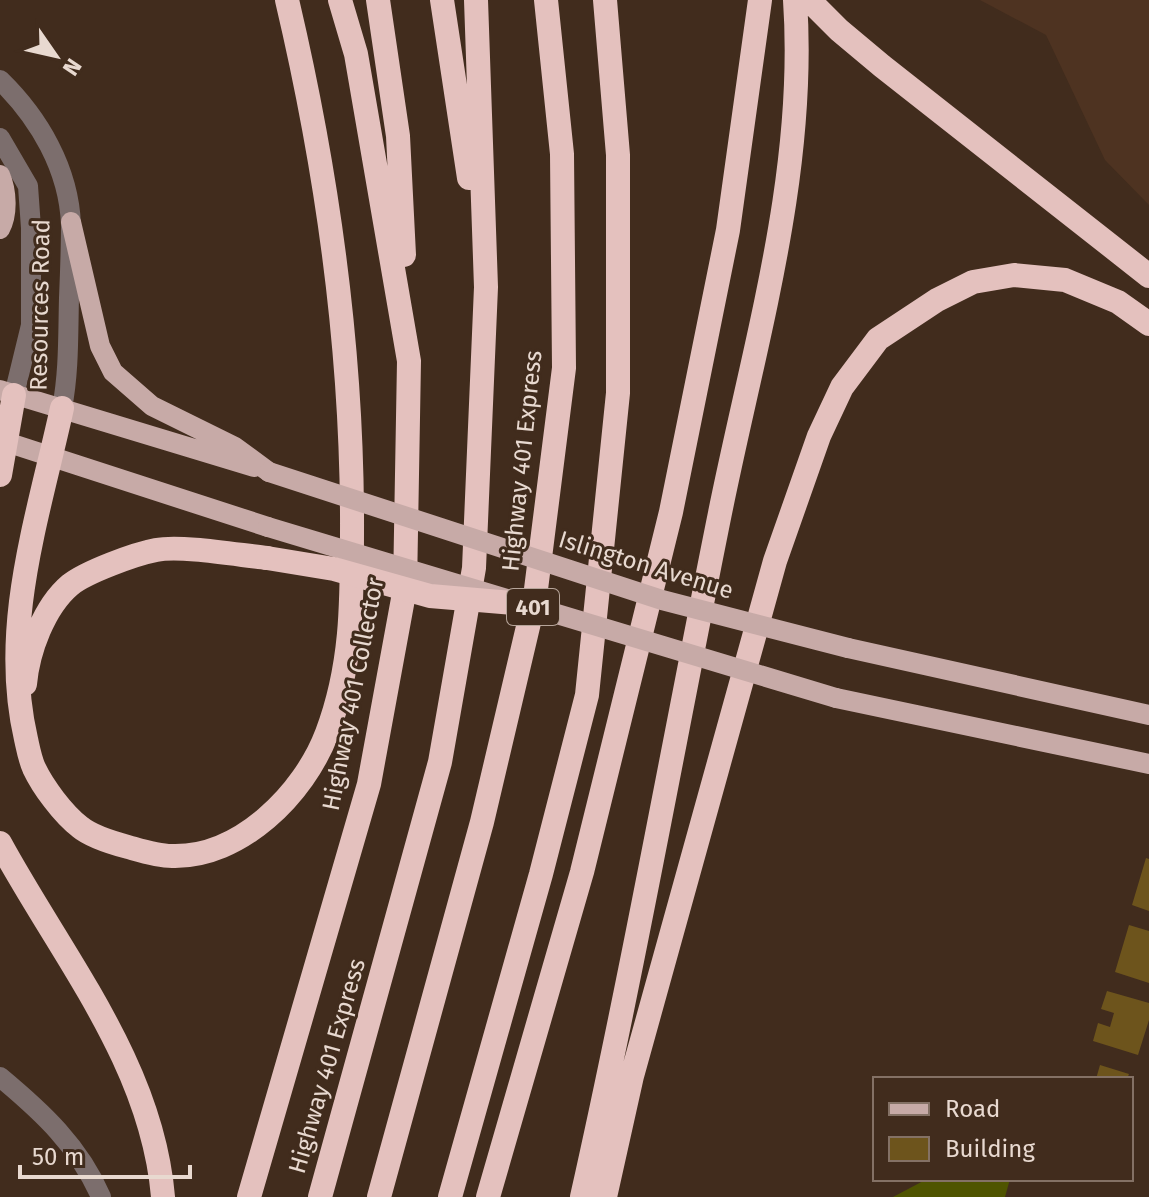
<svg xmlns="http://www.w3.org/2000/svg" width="1149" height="1197" font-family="'Fira Sans',sans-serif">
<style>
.built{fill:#4e3321}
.green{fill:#4f5400}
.building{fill:#6d541c}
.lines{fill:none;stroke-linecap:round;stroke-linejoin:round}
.minor{stroke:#7c6e6d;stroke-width:20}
.major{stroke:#c7aaa7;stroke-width:20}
.highway{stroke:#e4c1be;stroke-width:24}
.major-bridge{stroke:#c7aaa7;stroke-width:20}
.highway-bridge{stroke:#e4c1be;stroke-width:24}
.labels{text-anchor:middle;stroke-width:6;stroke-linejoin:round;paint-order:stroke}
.shield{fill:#412c1d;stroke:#b6a59a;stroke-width:2}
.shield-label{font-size:22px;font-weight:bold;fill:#e8d9d0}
.street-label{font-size:24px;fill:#e8d9d0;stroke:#412c1d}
</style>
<rect width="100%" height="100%" fill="#412c1d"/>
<path class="built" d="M980,0h169v205l-44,-45 -59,-125z"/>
<path class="green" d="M927,1179h83l-5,18h-112z"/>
<path class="building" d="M1146,858l3,1v52l-17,-6z
M1129,925l20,6v52l-34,-11z
M1107,991l42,12v17l-11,35 -45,-14 5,-18 12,4 4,-14 -13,-4z
M1100,1065l29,9 -2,5h-31z"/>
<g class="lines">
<path class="minor" d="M0,80c39,38 69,89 71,145 0,24 -1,49 -2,73 -1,38 0,74 -7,110
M0,138l28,48 3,42v97l-17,70
M0,1077c42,35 79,69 101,120"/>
<path class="major" d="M0,175c7,16 8,40 0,54
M71,222l29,124 13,26 39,34 83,41 34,25
M0,390l254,77
M0,440l268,87
M848,648l301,67
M836,698l313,66"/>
<path class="highway" d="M378,0l20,136 6,119
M442,0l27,178
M809,0l30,30 43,36 267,210
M62,408c-24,110 -62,219 -36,331 2,9 4,20 8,29 9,19 29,46 46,59 12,10 33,16 48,20 14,4 29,9 44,9 68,2 132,-62 155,-123 25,-66 25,-129 25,-199 1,-179 -24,-360 -65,-534
M0,475l14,-80
M25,684c3,-33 19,-77 45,-99 16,-13 65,-31 86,-35 25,-5 82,5 111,8
M0,843c62,114 152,221 163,354
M249,1197l120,-413 36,-196 4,-227 -53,-307 -16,-54
M320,1197l120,-435 34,-194 12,-281 -10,-287
M379,1197l103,-375 53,-225 29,-229 -2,-214 -16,-154
M450,1197l91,-323 46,-179 31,-302v-238l-13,-155
M488,1197l94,-325 89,-360 57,-282 32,-230
M582,1197c51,-227 92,-456 138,-684 34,-169 87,-339 75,-513
M605,1197l27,-121 143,-515 44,-125 23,-49 36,-48 59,-39 36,-18 41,-7 51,5 53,22 31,22"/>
<path class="major-bridge" d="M269,472l393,128 186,48
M268,527l568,171"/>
<path class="highway-bridge" d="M267,558l67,11 96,27 94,8"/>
</g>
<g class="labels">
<rect class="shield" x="507" y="589" width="52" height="36" rx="6"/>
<g class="shield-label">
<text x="533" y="615">401</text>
</g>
<g class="street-label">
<text transform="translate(40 305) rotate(-89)" y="8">Resources Road</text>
<text transform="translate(522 461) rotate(-84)" y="8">Highway 401 Express</text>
<text transform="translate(646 565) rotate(17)" y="8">Islington Avenue</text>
<text transform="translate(353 694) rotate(-79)" y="8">Highway 401 Collector</text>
<text transform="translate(327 1066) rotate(-74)" y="8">Highway 401 Express</text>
</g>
</g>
<rect x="873" y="1077" width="260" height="104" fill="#412c1d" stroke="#847165" stroke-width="2"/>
<rect x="889" y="1103" width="40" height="12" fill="#c7aaa7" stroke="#847165" stroke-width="2"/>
<text x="945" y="1117" font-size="24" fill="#e8d9d0">Road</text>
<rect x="889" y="1137" width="40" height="24" fill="#6d541c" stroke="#847165" stroke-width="2"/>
<text x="945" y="1157" font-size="24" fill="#e8d9d0">Building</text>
<g transform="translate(56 56) rotate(124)" stroke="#412c1d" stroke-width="6" paint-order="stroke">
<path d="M0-6L14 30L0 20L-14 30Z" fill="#e8d9d0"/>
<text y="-12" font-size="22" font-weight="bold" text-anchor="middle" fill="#e8d9d0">N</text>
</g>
<path d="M20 1165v12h170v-12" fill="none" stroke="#e8d9d0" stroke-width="4"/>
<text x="32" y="1165" font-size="24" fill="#e8d9d0" stroke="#412c1d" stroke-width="6" paint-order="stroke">50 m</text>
</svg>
